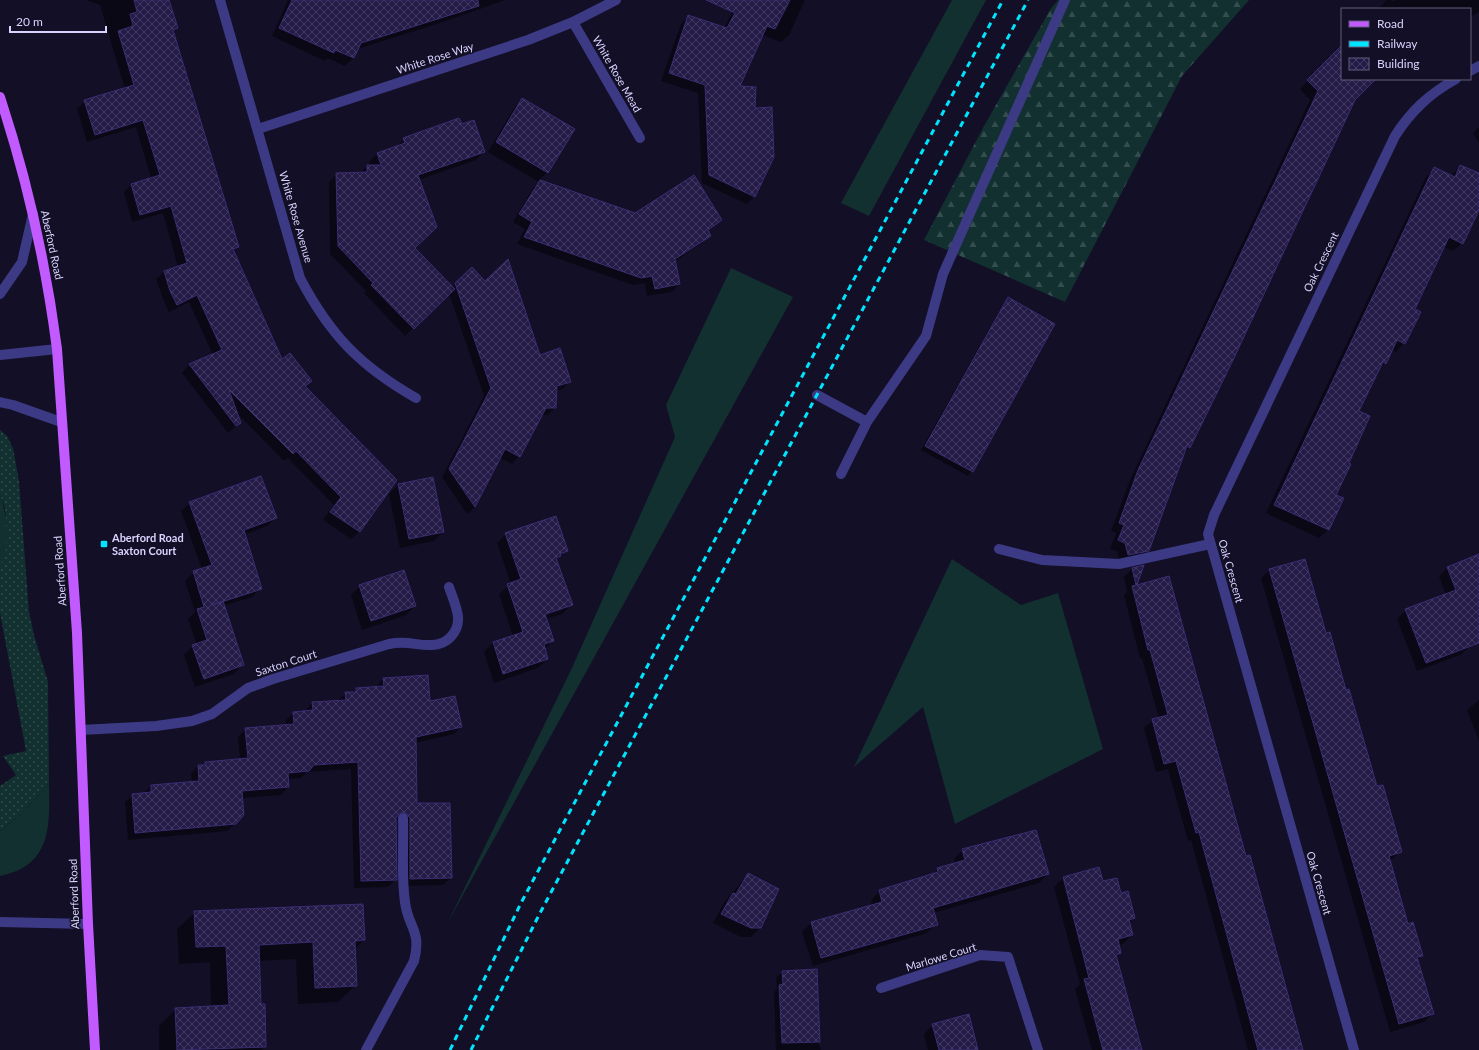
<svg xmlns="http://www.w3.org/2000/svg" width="1479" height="1050" font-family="Lato,sans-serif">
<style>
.grass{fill:#12302f}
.forest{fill:url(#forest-firs)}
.garden{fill:url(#garden-dots)}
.shadow{fill:#0007;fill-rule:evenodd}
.building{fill:url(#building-cross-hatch);stroke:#3b2d73}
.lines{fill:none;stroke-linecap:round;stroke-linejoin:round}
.service{stroke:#3d3a85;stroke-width:10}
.minor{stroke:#3d3a85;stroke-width:10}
.primary{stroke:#c25bff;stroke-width:10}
.rail{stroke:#00e5ff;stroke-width:3;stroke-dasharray:6 5;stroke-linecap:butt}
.poi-dot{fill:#00e5ff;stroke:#130f26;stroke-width:1.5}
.labels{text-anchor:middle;stroke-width:3;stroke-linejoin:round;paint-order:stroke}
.street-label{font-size:11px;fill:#d9d4ff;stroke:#130f26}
.poi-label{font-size:11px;font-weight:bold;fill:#d9d4ff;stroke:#130f26;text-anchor:start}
</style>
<defs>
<pattern id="forest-firs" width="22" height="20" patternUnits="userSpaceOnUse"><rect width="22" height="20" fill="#12302f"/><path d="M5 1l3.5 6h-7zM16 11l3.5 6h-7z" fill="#344d4e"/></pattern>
<pattern id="garden-dots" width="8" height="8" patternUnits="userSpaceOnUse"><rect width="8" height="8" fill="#12302f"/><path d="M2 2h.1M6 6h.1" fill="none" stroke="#344d4e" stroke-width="1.8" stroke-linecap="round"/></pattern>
<pattern id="building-cross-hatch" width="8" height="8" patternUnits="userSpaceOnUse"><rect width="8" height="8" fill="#241b47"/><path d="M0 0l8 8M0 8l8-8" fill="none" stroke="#433b63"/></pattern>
</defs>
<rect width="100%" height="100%" fill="#130f26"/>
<path class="grass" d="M952,0h34l-117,216 -28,-13z
M731,268l62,29 -346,627 124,-254 104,-233 -9,-32z
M0,494c7,23 13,55 0,77z
M952,559l69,46 37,-12 45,156 -148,75 -32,-117 -69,60z
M49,784c1,43 2,82 -49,92v-45l20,-16z"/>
<path class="forest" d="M1058,0h191l-67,76 -117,226 -141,-62 60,-114 66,-116z"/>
<path class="garden" d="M0,430l7,6 6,12 6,33 10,131 5,23 14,47 1,102 -29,31 -20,16v-45l16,-11 -13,-19 23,-5 -26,-138v-42l6,-22 1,-16 -2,-24 -5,-15z"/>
<path class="shadow" d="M86,0h78l13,28 -4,4 65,215 -5,4 49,109 29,21 -7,6 92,93 -37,52 -8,7 -28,-19 11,-15 -46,-47 -4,3 -47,-48 3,10 -12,10 -46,-60 7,-8 24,-10 -24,-53 -20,10 -6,-13 -7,-20 8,-7 14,-5 -15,-54 -31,9 -8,-30 7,-7 20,-7 -15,-51 -49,15 -10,-33 8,-8 40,-12 -25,-84z
M288,0h217l-62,22 -86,27 -4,9 -8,8 -18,-8 -2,3 -53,-25z
M739,0h66l-16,35 -8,7 -19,-7 -24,52 17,109 -8,8 -45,-21 -4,-90 -37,-12 20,-57 8,-8 35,12z
M1387,0h4l2,2 3,-2h83v12l-9,5v-8h-92z
M1342,46v33h32l-20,20 -164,348 -7,7 -35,96 -8,9 -20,4 -3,-12 -7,-2 6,-16 -5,-2 19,-51 180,-380 -10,-11z
M522,99l51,31 -26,43 -8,7 96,35 86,5 -14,12 3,4 -8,7 -27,18 4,23 -7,8 -25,4 -2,-13 -12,2 -116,-41 8,-15 -12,-7 20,-34 6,-6 -51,-30 26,-44z
M461,125l23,27 -8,8 -58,20 -4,68 38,39 20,-18 67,87 31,26 -8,7 -6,2 -1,17 -7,7h-7l-22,41 -7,8 -12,-6 -25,49 -8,7 -25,-37 42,-81 -35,-103 -44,43 -41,-43 2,-2 -36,-37 -1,-72 8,-8 23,-1 7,-7h4l-2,-4 8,-8 19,-7 8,-8z
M1479,127v16l-6,-10z
M1460,166l19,9v32l-17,36 -9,8 -10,-4 -29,63 -10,33 -8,9 -4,-2 -7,13 -8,8 -19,41 -23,83 7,4 -14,31 -9,8 -53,-25 160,-336 9,-8 16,7z
M1008,299l-36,172 -4,5 -47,-26 83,-147z
M433,478l10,54 -9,9 -34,7 -11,-54 9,-9z
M190,503l86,15 -9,8 -23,9 17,53 -9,9 -29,9 19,59 -8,9 -39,13 -11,-32 9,-9 4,-1 -9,-26 7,-7 -10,-31 9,-9 8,-3 -21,-58z
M506,534l60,17 -10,9 15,45 -9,9 -16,5 7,21 -9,10 3,9 -9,9 -44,15 -10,-31 9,-9 20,-7 -14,-42 12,-10 -14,-41zM562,608v2l-21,7 -1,-2z
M1479,555v48l-8,42 -9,9 -45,17 -20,-52 9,-9 40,-15 -7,-19 9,-9z
M1142,567l-6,19 109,272 56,192h-53l-57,-210 -3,1 -20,-72 -12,3 -12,-44 9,-8 6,-2 -17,-60h-2l-16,-63 3,-3 -3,-15 8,-8z
M1270,570l55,64 51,154 25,64 -12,9 18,64 14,30 -4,5 15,54 -8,8 -34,10 -129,-454z
M360,586l55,20 -9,9 -44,15 -11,-35z
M383,679l46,23 32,25 -7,7 -39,9 1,61 35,74 -8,7 -41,1 -3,-66 -3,-1v60l-8,8 -34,1 -3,-119 -44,3 -6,6 -13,1v8l-7,8 -40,3 -6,26 -8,7 -99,9 -3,-38 8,-7 11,-2 7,-7 41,-4 -1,-8 7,-8h4l3,-3 35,-3 -2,-23 8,-8 40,-3v-6l8,-7 11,-1 7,-9 26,-2 8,-8h7l3,-4 20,-2z
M1479,700v41l-12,-31z
M963,850l85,24 -9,9 -106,30 3,11 -9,9 -114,33 -11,-34 9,-9 61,-17 -1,-6 9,-9 52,-16 6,-6 17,-5 -1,-5z
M1099,869l3,13 18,12 14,24 -5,5 3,12 -9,9 -5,1 2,8 -4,4 25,93h-49l-17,-61 5,-5 -26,-97 9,-9z
M748,874l12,54 -9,9h-10l-28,-14 11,-20z
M195,912l169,28 -10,10 2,35 -18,17 -40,2 -2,-45 -37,2 1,44h4l1,42 -3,3h-103v-24l17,-17 35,-2 -1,-45 -31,2 -2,-35z
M816,970l3,75 2,5h-45l-2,-58 3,-3 -1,-11 6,-6z
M933,1025l44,25h-49l-4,-16z"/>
<path class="building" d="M134,0h35l9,28 -5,2 66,217 -6,2 49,110 8,-6 22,28 -7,5 92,94 -37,52 -30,-20 11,-15 -45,-46 -3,3 -64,-64 12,33 -5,3 -47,-62 33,-14 -25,-55 -20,10 -7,-14 -6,-20 23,-8 -16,-57 -31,9 -9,-31 29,-9 -17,-55 -48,15 -11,-35 50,-15 -16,-54 15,-5 -3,-12 7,-2z
M292,0h186l1,6 -118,37 -7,15 -19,-8 -1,3 -55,-25z
M706,0h84l-15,29 -8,-3 -27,60 16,1 -1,21 17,-1 2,50 -19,40 -46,-22 -4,-90 -36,-12 19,-58 39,13 8,-15z
M1342,45v34h34l-21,21 -122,260 -43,88 -3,-2 -38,105 -21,4 -3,-12 -7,-3 6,-15 -5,-2 19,-53 180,-379 -11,-11z
M522,98l53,31 -27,44 -52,-31z
M459,118l3,6 12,-4 11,32 -67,23 19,52 -22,21 40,41 -41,40 -43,-44 2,-2 -35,-37 -2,-73 31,-1v-7h14l-4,-12 28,-10 -2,-5z
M1460,165l19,8v37l-16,34 -14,-7 -34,72 6,3 -16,32 -8,-4 -11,24 -3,-2 -24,49 11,5 -21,47 2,1 -15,31 8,3 -15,32 -55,-25 160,-338 21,10z
M694,175l28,45 -14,10 3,6 -36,23 5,25 -25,5 -3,-13 -11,2 -117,-41 8,-15 -13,-8 21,-34 95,33z
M508,259l32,96 20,-7 11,34 -14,4 -1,22h-10l-26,49 -15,-8 -30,58 -26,-38 42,-81 -36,-105 17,-16 13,14z
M1008,297l47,27 -82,148 -48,-26z
M261,476l16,42 -33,12 18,59 -50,16 11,-4 21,64 -40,14 -12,-34 15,-5 -10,-31 7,-2 -11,-36 19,-6 -23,-63z
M433,477l11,55 -35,7 -11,-55z
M556,516l12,35 -8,3 1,2 -5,2 17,47 -28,9 9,27 -10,3 4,15 -45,15 -10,-32 30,-10 -16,-48 14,-5 -16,-46z
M1479,554v89l-53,20 -21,-54 51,-19 -9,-23z
M1305,559l21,74 4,-1 16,58 3,-1 28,97 6,-1 19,67 -13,4 19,68 5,-2 10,34 -6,1 17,57 -35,10 -130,-455z
M1144,565l-7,20 32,-9 77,280 4,-1 53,195h-45l-59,-218 -3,1 -20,-72 -12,3 -12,-45 16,-4 -18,-65h-2l-16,-64 4,-1 -4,-17z
M404,570l12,36 -45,15 -12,-36z
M428,675l2,26 25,-5 7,31 -46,10 1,66h33l2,75 -42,1v-61l-4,-5 -4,-1 -4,3 -2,3 1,62 -36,1 -3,-119 -44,3 -5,6 -21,2 1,14 -47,4 2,24 -8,9 -101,9 -3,-39 19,-2v-7l48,-4 -1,-16h7v-3l43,-4 -3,-30 49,-4 -1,-12 20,-2 -1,-8 34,-2 -1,-8h11v-4l28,-2 -1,-8z
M1036,830l13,44 -116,34 5,17 -117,33 -10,-36 71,-20 -3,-12 59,-18 -1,-4 28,-8 -3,-11z
M1099,867l4,14 14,-3 4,15 7,-2 7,27 -6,2 4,15 -15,4 3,14 -5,2 26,95h-39l-19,-71 5,-1 -26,-101z
M748,873l31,16 -18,39h-10l-30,-14 12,-21 3,1z
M363,904l2,36 -10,1 2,45 -42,2 -2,-46 -54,3 2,59h4l1,43 -89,3 -2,-42 54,-3 -3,-59 -30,1 -2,-36z
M817,969l3,73 -38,1 -3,-58 4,-1 -1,-13z
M969,1014l9,36h-39l-7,-26z"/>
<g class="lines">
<path class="service" d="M0,294l22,-32 11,-48
M0,355l57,-6
M817,395l50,27
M0,402l13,3 48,17
M841,474l26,-52 59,-86 17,-62 122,-274
M999,549l43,11 77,4 91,-20
M366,1050l48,-89c8,-31 -6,-33 -9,-59 -4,-27 -1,-56 -2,-84"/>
<path class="minor" d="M220,0l80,278c30,57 60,88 116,120
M573,22l67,116
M1470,71l9,-5
M258,129l270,-89 45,-18 43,-22
M81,730l75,-4 36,-5 20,-7 36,-26 25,-9 116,-35c19,-4 27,2 43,1 15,0 27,-13 26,-28 -1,-10 -6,-21 -9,-30
M0,922l88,2
M881,988l99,-33 28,2 30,93
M1354,1050l-146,-516 6,-19 181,-379c16,-25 34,-42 61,-57"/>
<path class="primary" d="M0,97c27,82 46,167 57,252l20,284 11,291 7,126"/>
<path class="rail" d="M450,1050l71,-147 482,-903
M471,1050l69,-137 488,-913"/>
</g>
<rect class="poi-dot" x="100" y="540" width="8" height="8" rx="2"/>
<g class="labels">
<g class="street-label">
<text transform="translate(435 58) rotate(-18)" y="4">White Rose Way</text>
<text transform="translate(617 74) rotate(60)" y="4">White Rose Mead</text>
<text transform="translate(296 217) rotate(74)" y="4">White Rose Avenue</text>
<text transform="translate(52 245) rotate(78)" y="4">Aberford Road</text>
<text transform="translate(1321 262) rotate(-64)" y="4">Oak Crescent</text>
<text transform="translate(60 571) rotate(-94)" y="4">Aberford Road</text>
<text transform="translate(1231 571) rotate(74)" y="4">Oak Crescent</text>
<text transform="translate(286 663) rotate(-18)" y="4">Saxton Court</text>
<text transform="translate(1319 883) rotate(74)" y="4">Oak Crescent</text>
<text transform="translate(74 894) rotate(-92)" y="4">Aberford Road</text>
<text transform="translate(941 957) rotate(-17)" y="4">Marlowe Court</text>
</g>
<g class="poi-label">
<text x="112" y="542">Aberford Road<tspan x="112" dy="13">Saxton Court</tspan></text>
</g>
</g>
<rect x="1341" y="8" width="130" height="72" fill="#130f26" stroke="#625e7d"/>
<rect x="1349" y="21" width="20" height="6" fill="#c25bff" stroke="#625e7d"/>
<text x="1377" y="28" font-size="12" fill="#d9d4ff">Road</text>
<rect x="1349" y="41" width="20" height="6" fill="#00e5ff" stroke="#625e7d"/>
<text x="1377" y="48" font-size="12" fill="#d9d4ff">Railway</text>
<rect x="1349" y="58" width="20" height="12" fill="url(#building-cross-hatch)" stroke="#625e7d"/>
<text x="1377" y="68" font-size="12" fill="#d9d4ff">Building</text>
<path d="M10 26v6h96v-6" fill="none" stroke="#d9d4ff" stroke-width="2"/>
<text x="16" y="26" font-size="12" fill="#d9d4ff" stroke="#130f26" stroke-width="3" paint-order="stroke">20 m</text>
</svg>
